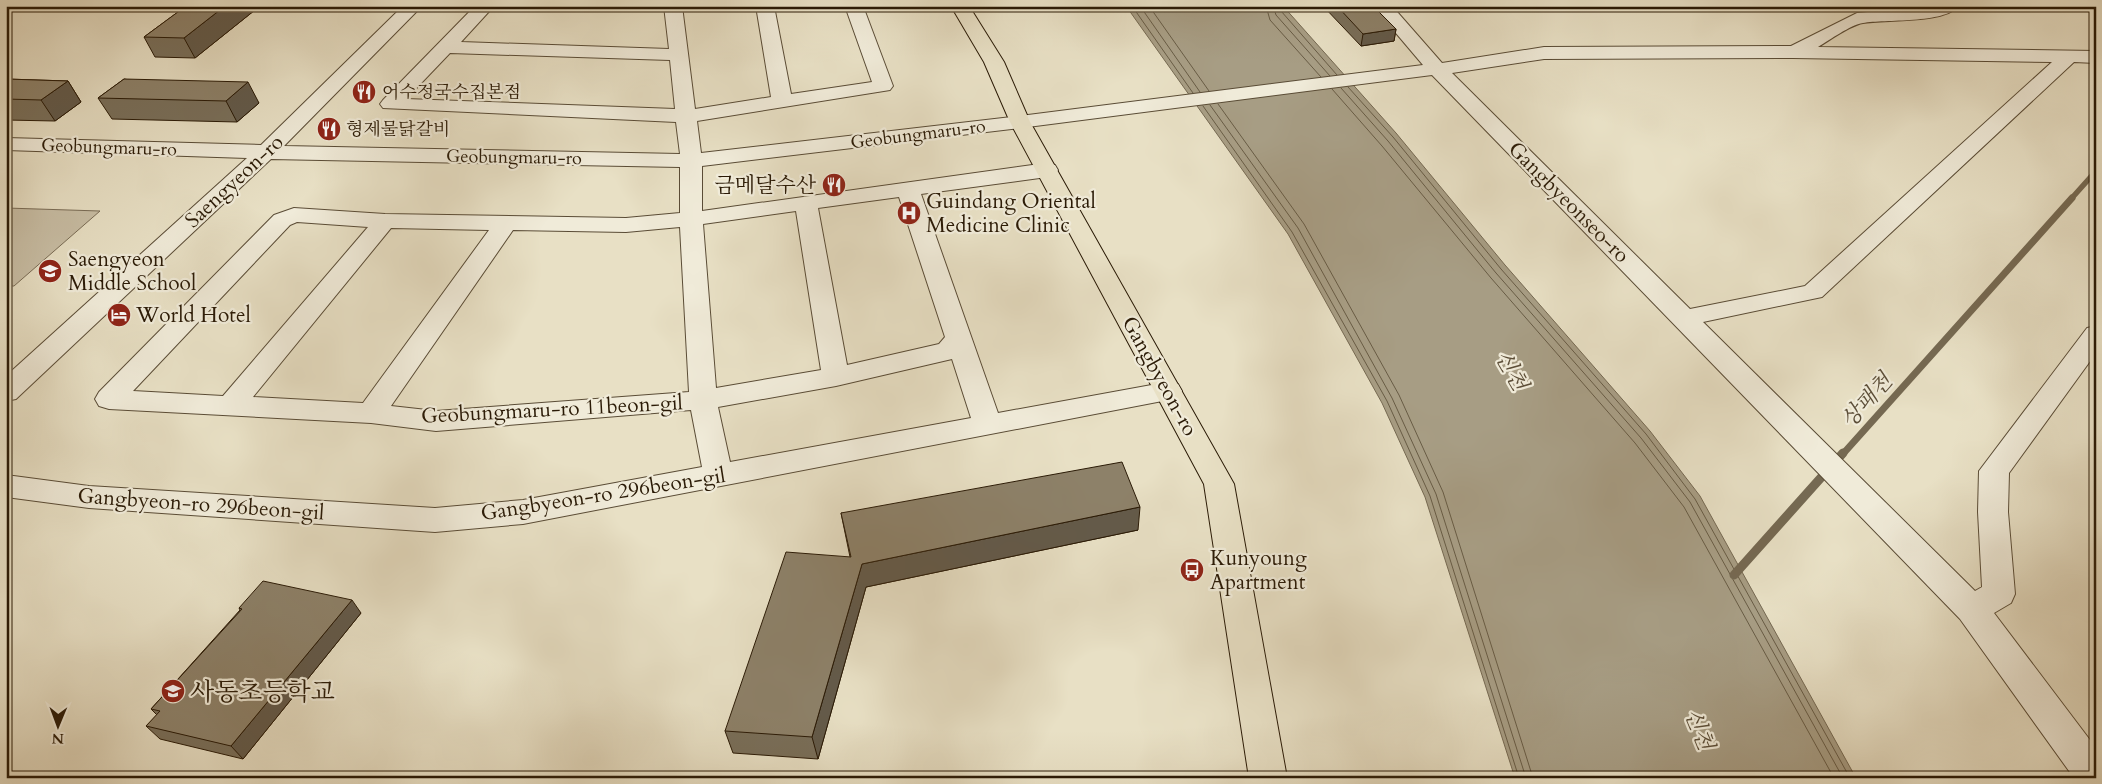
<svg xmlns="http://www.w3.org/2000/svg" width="2102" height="784" font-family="Cardo,'Noto Serif KR',serif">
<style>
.green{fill:#c8bea5;stroke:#796c56}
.water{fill:#a79d84;stroke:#756952}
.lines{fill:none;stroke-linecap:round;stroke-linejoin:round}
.shore{stroke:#685c45;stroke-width:1}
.stream-far2{stroke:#756952;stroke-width:5.5}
.stream-far1{stroke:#756952;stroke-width:7}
.stream{stroke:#756952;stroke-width:9}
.minor-casing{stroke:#5a4c36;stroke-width:2}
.major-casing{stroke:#2a1a06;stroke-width:2}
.minor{fill:#f0ebd9;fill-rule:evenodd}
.major{fill:#e8e0c5;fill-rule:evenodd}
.wall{fill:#796f5a;stroke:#2a1a06}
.shaded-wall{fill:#635a4a;stroke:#2a1a06}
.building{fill:#8d8169;stroke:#2a1a06}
.labels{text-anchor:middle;stroke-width:4.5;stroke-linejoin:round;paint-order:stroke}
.far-poi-label{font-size:18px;fill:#2a1a06;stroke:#f0ebd9;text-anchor:start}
.far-street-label{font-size:18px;fill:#2a1a06;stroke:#f0ebd9}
.street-label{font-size:21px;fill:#2a1a06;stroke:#f0ebd9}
.poi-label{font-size:21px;fill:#2a1a06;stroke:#f0ebd9;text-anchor:start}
.water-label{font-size:22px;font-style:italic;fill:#5c4e38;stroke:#f0ebd9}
.near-poi-label{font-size:25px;fill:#2a1a06;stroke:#f0ebd9;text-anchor:start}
</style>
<rect width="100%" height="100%" fill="#e8e0c5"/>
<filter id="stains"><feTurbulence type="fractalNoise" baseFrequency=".004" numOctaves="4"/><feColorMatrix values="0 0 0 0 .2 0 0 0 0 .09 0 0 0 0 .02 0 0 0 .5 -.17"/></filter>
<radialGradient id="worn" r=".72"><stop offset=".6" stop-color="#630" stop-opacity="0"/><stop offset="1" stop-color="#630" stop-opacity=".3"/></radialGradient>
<path class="green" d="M6,208l94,3 -86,75h-8z"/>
<path class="water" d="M1126,6h157l113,127 109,132 145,166 50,65 156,282h-341l-90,-281 -43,-94 -94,-169z"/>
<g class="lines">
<path class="shore" d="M1132,6l61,87
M1140,6l60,86
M1149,6l60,85
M1266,6l4,14 51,57
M1273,6l3,9 54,61
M1279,6l2,5 56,64
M1348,87l45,50 108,132 145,165 49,65 155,279
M1341,88l47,53 108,132 145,165 49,64 153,276
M1332,89l50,57 109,132 144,165 49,64 150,271
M1218,104l86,120 95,171 44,97 90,286
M1210,105l88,123 94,170 44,96 90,284
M1203,106l89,126 95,169 43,95 89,282"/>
<path class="stream-far2" d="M2071,199l25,-28"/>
<path class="stream-far1" d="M1842,455l230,-257"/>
<path class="stream" d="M1734,575l109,-122"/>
<g class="minor-casing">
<path id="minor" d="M403,6h19l-138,140 396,8 -4,-32 -293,-14 -3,-4 3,-4 92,-94h19l-33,36 208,7 -5,-43h18l13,103 76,-12 -15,-91h18l17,88 81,-12 -27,-76h18l30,80 -3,4 -193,31 4,32 319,-37 403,-51 -50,-59h19l50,57 102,-16 247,-1 66,-33 75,-7h26c-13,18 -74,13 -95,17 -13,2 -33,17 -45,24l278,4v12l-22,-1 -252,235 -119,25 272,269 7,-4 -4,-75 1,-41 108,-143 9,-2v27l-87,120 -1,39 7,82 -4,9 -17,10 102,135v30h-22l-114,-159 -528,-544 -412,53 -318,38v45l345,-48 8,2 3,5 -3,5 -8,2 -126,17 77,219 170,-31 10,2 4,7 -4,7 -655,126 -88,8 -346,-24 -83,-11v-22l83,11 346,22 88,-8 179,-33 -11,-57 -255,21 -65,-8 -262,-14 -10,-3 -4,-7 4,-7 175,-177 20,-7 91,6 241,4 54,-5v-46l-409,-8 -255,240 -10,2v-25l241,-218 -241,-8v-12l255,7zM450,53l220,7 5,49 -269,-10zM1793,58l259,4 -247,224 -115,23 -238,-236 92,-14zM899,197l46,140 -6,7 -92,21 -29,-157zM796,211l25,159 -105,18 -13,-164zM297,222l71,5 -145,169 -90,-5 157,-166zM680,227l9,165 -253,19 -45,-5 122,-176 113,2zM391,228l98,2 -126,173 -110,-6zM952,359l19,59 -241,44 -12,-55 118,-21z"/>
</g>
<g class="major-casing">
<path id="major" d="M951,6h18l35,56 26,60 204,362 53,294h-38l-45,-294 -194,-362 -26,-60z"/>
</g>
<use href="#minor" class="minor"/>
<use href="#major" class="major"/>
</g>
<path class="wall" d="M186,6h74l-65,52 -40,-1 -11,-20z
M1323,6h50l23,23 -2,12 -33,5z
M6,79l62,2 13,21 -26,19 -49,-1z
M124,79l135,24 -22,19 -125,-3 -14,-21z
M841,513l297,17 -272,57 -48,172 -85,-6 -8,-22 125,-174z
M239,608l122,5 -118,146 -83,-20 -14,-13 11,-11 -6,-6 89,-99z"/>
<path class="shaded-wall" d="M225,6h35l-65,52 -11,-20z
M1396,29l-2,12 -33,5 2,-12z
M68,81l13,21 -26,19 -14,-21z
M248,82l11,21 -22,19 -11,-21z
M1140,507l-2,23 -272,57 -48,172 -6,-22 50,-173z
M352,600l9,13 -118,146 -12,-13z"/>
<path class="building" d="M186,6h39l-41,32 -40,-1z
M1337,6h36l23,23 -33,5z
M6,79l62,2 -27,19 -35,-1z
M124,79l124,3 -22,19 -128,-3z
M1122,462l18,45 -278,57 -50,173 -87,-6 61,-179 65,5 -10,-44z
M263,581l89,19 -121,146 -85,-20 14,-15 -9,-2 91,-100 -3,-1z"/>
<defs>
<g id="restaurant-disc" transform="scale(1.25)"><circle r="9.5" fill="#8f2418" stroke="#f0ebd9"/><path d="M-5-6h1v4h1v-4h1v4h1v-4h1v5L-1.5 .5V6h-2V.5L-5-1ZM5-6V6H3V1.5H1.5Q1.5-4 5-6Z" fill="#fff"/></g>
<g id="hospital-disc" transform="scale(1.25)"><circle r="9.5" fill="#8f2418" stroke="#f0ebd9"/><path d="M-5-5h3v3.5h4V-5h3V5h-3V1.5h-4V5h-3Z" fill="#fff"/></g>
<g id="school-disc" transform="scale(1.25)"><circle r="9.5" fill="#8f2418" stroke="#f0ebd9"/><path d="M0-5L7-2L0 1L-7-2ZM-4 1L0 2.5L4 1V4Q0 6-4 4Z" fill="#fff"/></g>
<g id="hotel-disc" transform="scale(1.25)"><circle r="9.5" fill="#8f2418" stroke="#f0ebd9"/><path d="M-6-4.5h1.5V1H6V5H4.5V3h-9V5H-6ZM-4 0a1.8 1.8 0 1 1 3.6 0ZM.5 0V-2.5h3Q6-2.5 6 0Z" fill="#fff"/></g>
<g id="bus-disc" transform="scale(1.25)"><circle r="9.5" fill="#8f2418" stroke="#f0ebd9"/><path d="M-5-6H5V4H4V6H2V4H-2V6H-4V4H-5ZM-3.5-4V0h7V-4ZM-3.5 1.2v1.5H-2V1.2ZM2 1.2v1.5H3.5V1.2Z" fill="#fff"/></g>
</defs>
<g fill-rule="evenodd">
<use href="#restaurant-disc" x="364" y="92"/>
<use href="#restaurant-disc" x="329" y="129"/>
<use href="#restaurant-disc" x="834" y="185"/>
<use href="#hospital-disc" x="909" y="213"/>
<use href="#school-disc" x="50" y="271"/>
<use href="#hotel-disc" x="119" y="315"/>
<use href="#bus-disc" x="1192" y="570"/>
<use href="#school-disc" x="173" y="691"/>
</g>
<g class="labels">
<g class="far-poi-label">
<text x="382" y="98">어수정국수집본점</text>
<text x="346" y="135">형제물닭갈비</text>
</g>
<g class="far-street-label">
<text transform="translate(918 134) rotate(-7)" y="6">Geobungmaru-ro</text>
<text transform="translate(109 147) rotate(2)" y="6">Geobungmaru-ro</text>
<text transform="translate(514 157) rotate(1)" y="6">Geobungmaru-ro</text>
</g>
<g class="street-label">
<text transform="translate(234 181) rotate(-43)" y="7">Saengyeon-ro</text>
<text transform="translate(1569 202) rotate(45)" y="7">Gangbyeonseo-ro</text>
<text transform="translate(1160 376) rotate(61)" y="7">Gangbyeon-ro</text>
<text transform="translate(552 409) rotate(-3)" y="7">Geobungmaru-ro 11beon-gil</text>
<text transform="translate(603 494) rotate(-9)" y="7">Gangbyeon-ro 296beon-gil</text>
<text transform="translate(201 504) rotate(4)" y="7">Gangbyeon-ro 296beon-gil</text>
</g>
<g class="poi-label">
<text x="816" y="192" text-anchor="end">금메달수산</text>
<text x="926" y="208">Guindang Oriental<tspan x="926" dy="24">Medicine Clinic</tspan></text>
<text x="68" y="266">Saengyeon<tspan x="68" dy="24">Middle School</tspan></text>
<text x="136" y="322">World Hotel</text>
<text x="1210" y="565">Kunyoung<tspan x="1210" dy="24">Apartment</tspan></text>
</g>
<g class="water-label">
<text transform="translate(1512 370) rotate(60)" y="8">신천</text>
<text transform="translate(1866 400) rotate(-48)" y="8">상패천</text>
<text transform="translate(1700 729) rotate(68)" y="8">신천</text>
</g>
<g class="near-poi-label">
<text x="190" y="700">사동초등학교</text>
</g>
</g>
<rect width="2102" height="784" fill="none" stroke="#e8e0c5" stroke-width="25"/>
<rect x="8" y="8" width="2087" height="769" fill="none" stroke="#2a1a06" stroke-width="2.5"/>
<rect x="12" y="12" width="2077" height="759" fill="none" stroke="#2a1a06"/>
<g transform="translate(58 726) rotate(181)" stroke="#f0ebd9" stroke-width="4" paint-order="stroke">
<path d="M0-4L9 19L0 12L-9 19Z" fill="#2a1a06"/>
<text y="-8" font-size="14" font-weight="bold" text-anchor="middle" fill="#2a1a06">N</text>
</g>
<rect width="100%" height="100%" filter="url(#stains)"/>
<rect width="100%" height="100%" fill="url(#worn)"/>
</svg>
